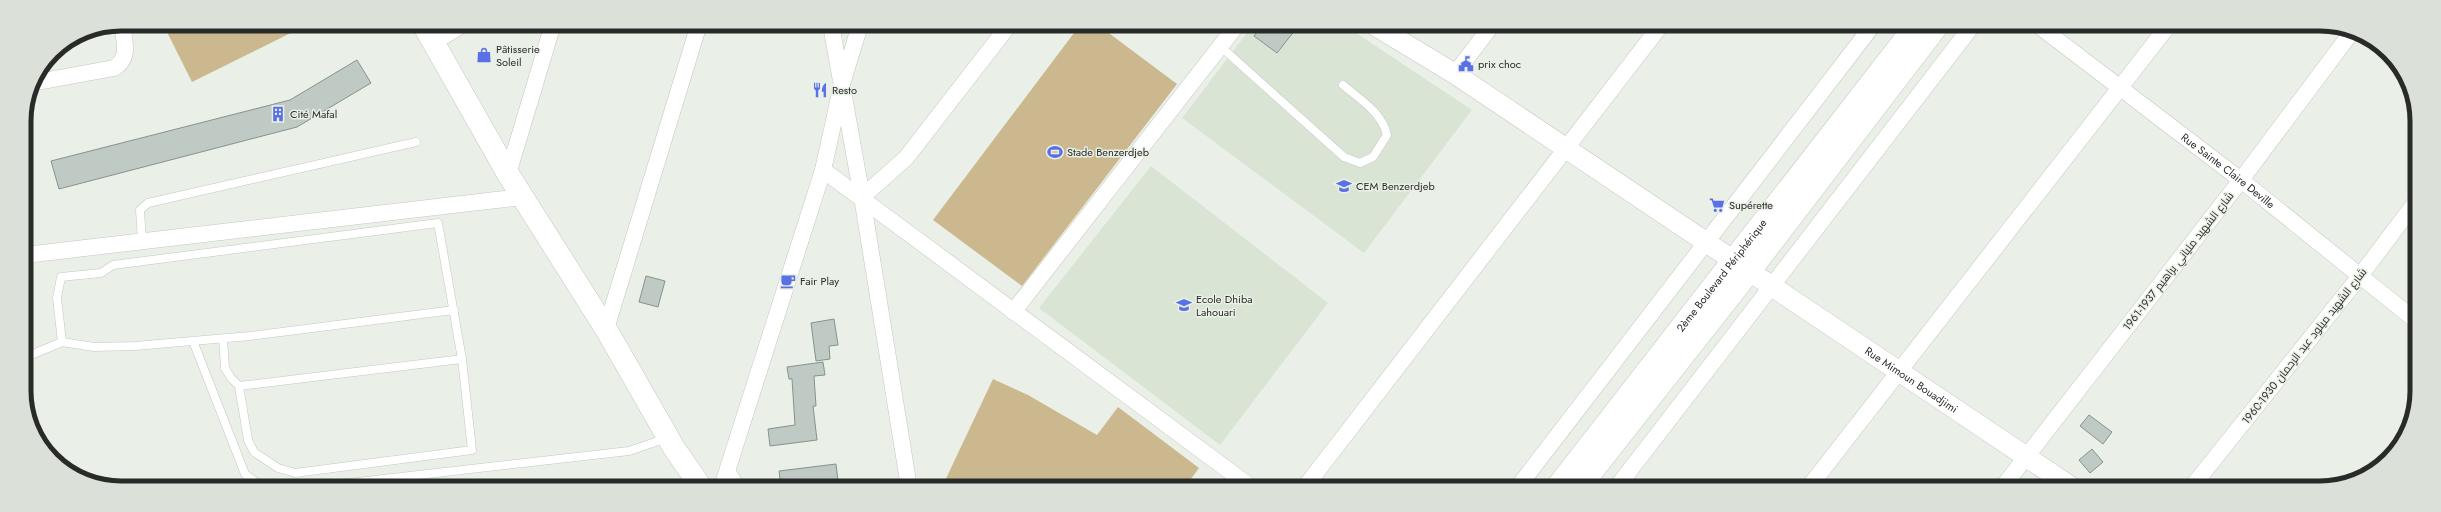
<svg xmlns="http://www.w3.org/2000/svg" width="2441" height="512" font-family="Jost,Cairo,sans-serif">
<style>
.built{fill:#d9e4d5}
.green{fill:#ccb88f}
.building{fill:#bfcac5;stroke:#87928d}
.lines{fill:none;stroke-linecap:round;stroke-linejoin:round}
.service-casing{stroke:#c2c8c0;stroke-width:9}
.minor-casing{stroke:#c2c8c0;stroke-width:17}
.tertiary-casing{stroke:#c2c8c0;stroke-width:21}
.secondary-casing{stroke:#c2c8c0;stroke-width:23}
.primary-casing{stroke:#c2c8c0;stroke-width:23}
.service{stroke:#fff;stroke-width:8}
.minor{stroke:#fff;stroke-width:16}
.tertiary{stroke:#fff;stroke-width:20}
.secondary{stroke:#fff;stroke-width:22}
.primary{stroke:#fff;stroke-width:22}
.labels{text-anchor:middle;stroke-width:3;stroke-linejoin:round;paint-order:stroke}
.poi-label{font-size:11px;fill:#292b28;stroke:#eaf0e7;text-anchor:start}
.street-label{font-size:11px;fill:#292b28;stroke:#eaf0e7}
.rim{fill:none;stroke:#292b28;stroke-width:5}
</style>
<rect width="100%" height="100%" fill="#eaf0e7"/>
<path class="built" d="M1253,25h91l128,85 -108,143 -182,-135z
M1151,166l177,137 -108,142 -181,-137z"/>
<path class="green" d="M163,24h146l-117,58z
M1080,25h18l79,59 -155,202 -89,-66z
M993,379l35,16 69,40 21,-28 81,61 -14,19h-243z"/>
<path class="building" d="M1262,25h37l-22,28 -23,-17z
M357,60l14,23 -74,44 -238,62 -8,-28 239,-61z
M646,276l19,5 -7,26 -19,-5z
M834,319l4,26 -9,1 1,13 -14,2 -5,-38z
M823,362l2,13 -11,1 2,30h-3l4,34 -47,6 -2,-17 27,-4 -3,-46h-3l-2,-12z
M2089,415l23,17 -9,12 -23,-18z
M2092,449l11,13 -13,11 -11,-13z
M836,464l2,17 -57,6 -2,-16z"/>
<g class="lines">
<g class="service-casing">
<path id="service" d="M1220,46l124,111 16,6 13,-6 14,-22c-5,-23 -28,-36 -44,-50
M142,241l-2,-31 8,-7 268,-61
M193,341l52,133 16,12
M62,342l-5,-44 4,-21 40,-4 12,-8 325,-42 24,136 10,91 -177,23 -17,-5 -24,-16 -6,-12 -9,-54 -8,-8 -6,-10 -2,-29
M26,357l36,-15 32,5 41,-1 115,-10 204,-26
M239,386l223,-27
M728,466l14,21
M322,486l307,-35 38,-13"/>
</g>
<g class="minor-casing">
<g id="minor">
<path d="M831,25l31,172 47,290"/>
<path id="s1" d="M2039,26l202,154 174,140"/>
<path d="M1455,74l37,-49"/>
<path d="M32,83l82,-15c17,-10 10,-27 8,-44"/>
<path d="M823,170l428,317"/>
<path d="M508,174l45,-150"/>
<path d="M862,197l44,-39 103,-133"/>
<path d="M25,255l497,-58"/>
<path d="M1013,312l224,-287"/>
<path d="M606,329l93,-305"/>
<path d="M722,487l101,-317 19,-86 18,-59"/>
<path d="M1305,487l356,-462"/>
<path d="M1518,487l355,-462"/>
<path d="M1617,487l355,-461"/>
<path d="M1809,487l359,-461"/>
<path d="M2002,488l239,-308 110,-147"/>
<path d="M2191,488l169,-212 55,-73"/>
</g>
</g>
<g class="tertiary-casing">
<g id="tertiary">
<path id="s2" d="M1374,25l81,49 618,414"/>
</g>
</g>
<g class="secondary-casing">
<path id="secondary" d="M423,24l85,150 98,155 68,119 27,39
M432,40l26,-16"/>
</g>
<g class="primary-casing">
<g id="primary">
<path id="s3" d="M1557,487l359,-462"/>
<path d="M1580,487l170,-216 188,-246"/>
</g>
</g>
<use href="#service" class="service"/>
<use href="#minor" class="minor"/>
<use href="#tertiary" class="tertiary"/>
<use href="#secondary" class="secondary"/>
<use href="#primary" class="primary"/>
</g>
<defs>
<g id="shop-bare" transform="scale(1.2)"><path d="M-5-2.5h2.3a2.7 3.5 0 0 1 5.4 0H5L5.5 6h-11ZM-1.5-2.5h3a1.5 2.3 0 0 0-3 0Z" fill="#5a70e6" stroke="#eaf0e7" stroke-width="2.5" paint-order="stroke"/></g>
<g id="civic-bare" transform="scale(1.2)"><path d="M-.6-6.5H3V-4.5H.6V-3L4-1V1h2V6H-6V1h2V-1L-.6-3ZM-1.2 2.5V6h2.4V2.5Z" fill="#5a70e6" stroke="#eaf0e7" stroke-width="2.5" paint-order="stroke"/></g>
<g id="restaurant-bare" transform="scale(1.2)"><path d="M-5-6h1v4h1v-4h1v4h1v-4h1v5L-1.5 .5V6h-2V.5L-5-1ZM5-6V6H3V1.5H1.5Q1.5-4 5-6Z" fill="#5a70e6" stroke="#eaf0e7" stroke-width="2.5" paint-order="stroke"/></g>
<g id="building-bare" transform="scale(1.2)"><path d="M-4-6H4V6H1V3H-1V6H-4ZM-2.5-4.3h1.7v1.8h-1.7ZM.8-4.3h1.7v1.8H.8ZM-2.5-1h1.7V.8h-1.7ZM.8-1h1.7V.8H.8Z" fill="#5a70e6" stroke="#eaf0e7" stroke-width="2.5" paint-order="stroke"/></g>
<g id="stadium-bare" transform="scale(1.2)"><path d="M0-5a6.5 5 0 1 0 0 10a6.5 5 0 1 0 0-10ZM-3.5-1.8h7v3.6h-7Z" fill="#5a70e6" stroke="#eaf0e7" stroke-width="2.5" paint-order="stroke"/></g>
<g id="school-bare" transform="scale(1.2)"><path d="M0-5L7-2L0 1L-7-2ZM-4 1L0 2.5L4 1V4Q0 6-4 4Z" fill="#5a70e6" stroke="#eaf0e7" stroke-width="2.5" paint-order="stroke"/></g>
<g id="supermarket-bare" transform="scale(1.2)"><path d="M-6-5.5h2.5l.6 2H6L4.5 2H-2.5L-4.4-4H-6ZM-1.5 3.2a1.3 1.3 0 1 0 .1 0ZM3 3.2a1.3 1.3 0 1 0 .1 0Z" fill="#5a70e6" stroke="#eaf0e7" stroke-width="2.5" paint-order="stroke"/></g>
<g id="cafe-bare" transform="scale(1.2)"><path d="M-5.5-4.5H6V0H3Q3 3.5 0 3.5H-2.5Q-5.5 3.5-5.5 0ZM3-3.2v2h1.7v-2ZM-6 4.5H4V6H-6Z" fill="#5a70e6" stroke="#eaf0e7" stroke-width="2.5" paint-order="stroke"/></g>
</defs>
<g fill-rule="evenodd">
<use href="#shop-bare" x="484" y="55"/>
<use href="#civic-bare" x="1466" y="64"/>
<use href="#restaurant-bare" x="820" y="90"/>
<use href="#building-bare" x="278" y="114"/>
<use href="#stadium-bare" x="1055" y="152"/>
<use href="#school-bare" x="1344" y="186"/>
<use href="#supermarket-bare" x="1717" y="205"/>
<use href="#cafe-bare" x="788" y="281"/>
<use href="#school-bare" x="1184" y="305"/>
</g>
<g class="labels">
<g class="poi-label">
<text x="496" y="53">Pâtisserie<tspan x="496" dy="13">Soleil</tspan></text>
<text x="1478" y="68">prix choc</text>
<text x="832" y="94">Resto</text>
<text x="290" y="118">Cité Mafal</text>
<text x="1067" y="156">Stade Benzerdjeb</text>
<text x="1356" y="190">CEM Benzerdjeb</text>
<text x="1729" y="209">Supérette</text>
<text x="800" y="285">Fair Play</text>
<text x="1196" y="303">Ecole Dhiba<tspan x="1196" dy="13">Lahouari</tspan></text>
</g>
<g class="street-label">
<text dy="4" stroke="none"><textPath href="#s1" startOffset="238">Rue Sainte Claire Deville</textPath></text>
<text transform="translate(2178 261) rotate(-52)" y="4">شارع الشهيد ملياني براهيم 1937-1961</text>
<text dy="4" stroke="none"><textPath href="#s3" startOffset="268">2ème Boulevard Périphérique</textPath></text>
<text transform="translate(2304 346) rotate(-52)" y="4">شارع الشهيد ميلود عبد الرحمان 1930-1960</text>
<text dy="4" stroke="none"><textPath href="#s2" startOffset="644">Rue Mimoun Bouadjimi</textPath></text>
</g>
</g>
<path d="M0 0H2441V512H0ZM121 31H2320A90 90 0 0 1 2410 121V391A90 90 0 0 1 2320 481H121A90 90 0 0 1 31 391V121A90 90 0 0 1 121 31Z" fill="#dbe0d8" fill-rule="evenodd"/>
<path class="rim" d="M121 31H2320A90 90 0 0 1 2410 121V391A90 90 0 0 1 2320 481H121A90 90 0 0 1 31 391V121A90 90 0 0 1 121 31Z"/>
</svg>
